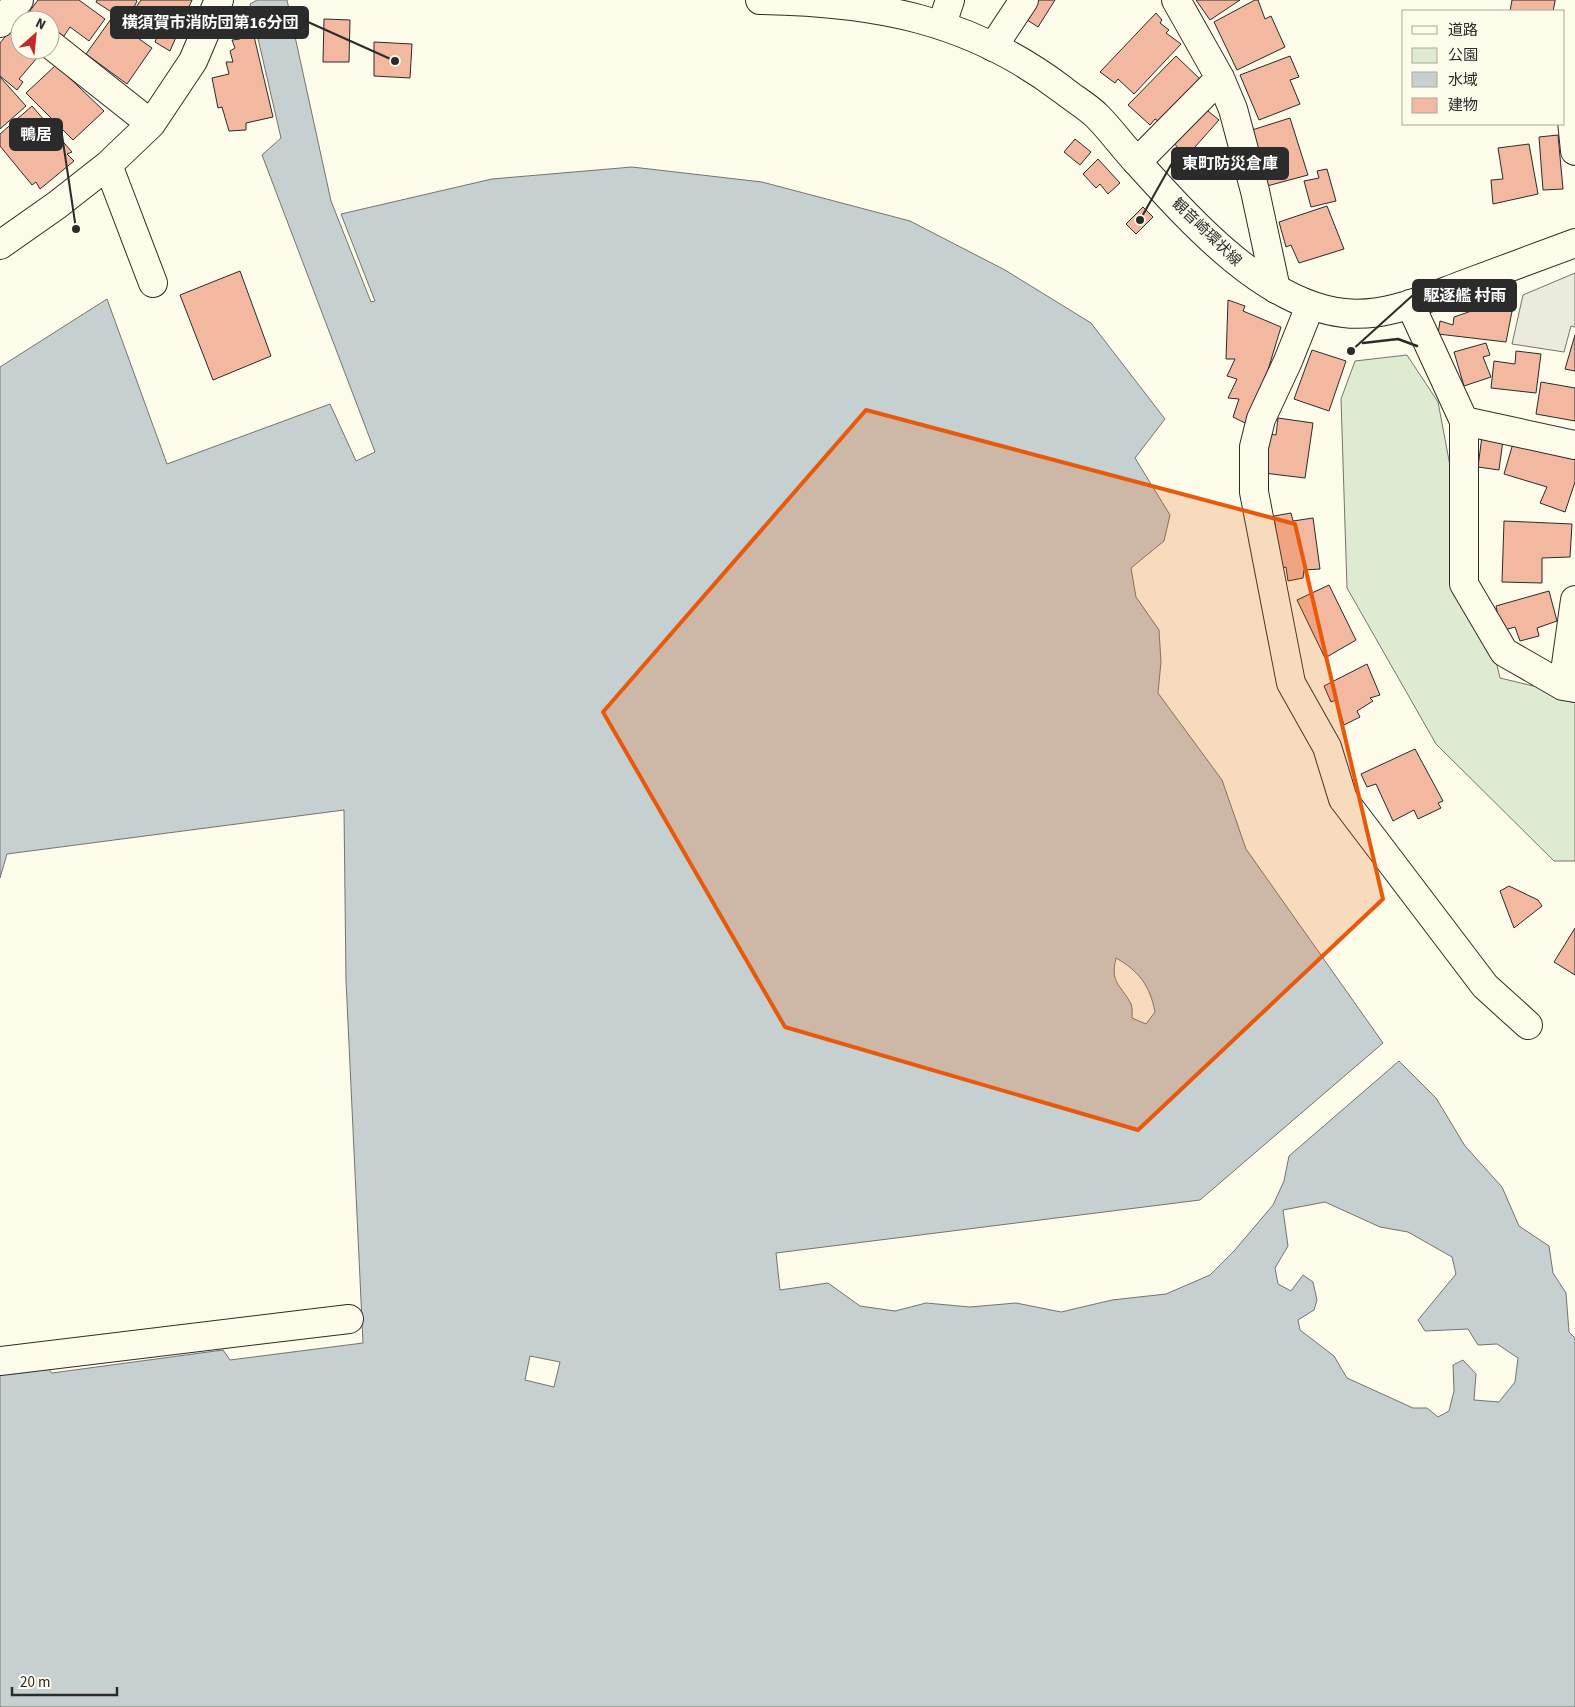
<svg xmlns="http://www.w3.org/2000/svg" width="1575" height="1707" font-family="'Source Sans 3','Noto Sans JP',sans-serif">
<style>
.green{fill:#deebd1;stroke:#74746e}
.parking{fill:#eceadb;stroke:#74746e}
.water{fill:#c7d0d0;stroke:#74746e;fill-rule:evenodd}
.building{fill:#f2b8a0;stroke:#2b2b2b}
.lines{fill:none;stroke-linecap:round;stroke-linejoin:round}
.minor-casing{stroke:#2b2b2b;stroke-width:30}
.major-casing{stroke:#2b2b2b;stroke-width:30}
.minor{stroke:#fdfbea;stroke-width:28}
.major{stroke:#fdfbea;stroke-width:28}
.wall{stroke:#2b2b2b;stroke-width:2.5}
.marked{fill:#e8590c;fill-opacity:0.2;stroke:#e8590c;stroke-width:4;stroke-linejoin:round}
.labels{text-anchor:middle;stroke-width:4;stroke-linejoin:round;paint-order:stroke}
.street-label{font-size:15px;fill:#2b2b2b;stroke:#fdfbea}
.leader{fill:none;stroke:#2b2b2b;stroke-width:2}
.callout-dot{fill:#2b2b2b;stroke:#fdfbea;stroke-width:2}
.callout{fill:#2b2b2b;stroke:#2b2b2b;stroke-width:2}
.callout-label{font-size:16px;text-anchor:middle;font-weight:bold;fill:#fff}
</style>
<rect width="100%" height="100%" fill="#fdfbea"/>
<path class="green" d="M1407,355l31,47 13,69 49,207 75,18v165h-21l-118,-117 -89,-156 -6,-189 14,-38z"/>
<path class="parking" d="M1575,273v54l-4,-1 -7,26 -52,-8 11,-49z"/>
<path class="water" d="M257,0h30l44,201 40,101 4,-1 -34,-87 151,-35 140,-12 130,15 148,39 95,49 86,53 74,96 -30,39 35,57 -6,26 -33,27 5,29 23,33 2,32 -3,31 64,87 24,69 137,194 -183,157 -424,53 4,37 48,-7 32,23 35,5 31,-8 44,4 46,-4 45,9 51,-12 54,-6 44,-19 24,-24 39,-46 11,-24 5,-25 110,-95 37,37 29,48 37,41 17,39 30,20 4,27 13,20 3,39 6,6v369h-1575v-335l46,-6 6,7 171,-23 7,10 133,-17 -17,-363 -2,-170 -337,44 -7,24v-511l107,-68 60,165 163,-60 26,57 19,-9 -113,-297 19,-17 -31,-134zM1116,958c23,13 34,28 39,54l-9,12 -14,-6c0,-5 1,-11 -2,-16 -10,-18 -20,-19 -14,-44zM1325,1202l55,25 28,5 44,25 4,17 -38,46 7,11 43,-2 10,16 19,-1 21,14 -3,24 -16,20 -25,-2 2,-26 -13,-14 -10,5 1,26 -5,20 -11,6 -11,-9h-14l-66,-30 -13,-22 -34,-26 -2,-10 16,-10 3,-10 -4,-18 -10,-7 -12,16 -13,-7 -3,-16 13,-22 -5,-36zM530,1356l30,6 -6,25 -29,-7z"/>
<path class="building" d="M38,0h41l26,19 -16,22 -19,-14 -8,12 -12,-9v-10l-26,-1z
M97,0h39l1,1 -10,21 -31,-20z
M141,0h51l-22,51 -15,-9 2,-5 -25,-13 4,-9 -4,-2z
M1031,0h24l-17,27 -17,-11z
M1196,0h44l-30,20z
M1255,0h3l7,19 6,-3 14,31 -48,23 -23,-48z
M1512,0h44l-2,11h-44z
M1156,13l6,7 -2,3 9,7 -3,3 15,11 -47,50 -16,-15 -3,4 -15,-11z
M111,19l41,29 -25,36 -41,-30z
M324,19l26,1 -1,42h-26z
M14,26l6,6v18h20l2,2 -23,27 4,3 -6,8 -17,-14v-33z
M253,32l20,85 -27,6v7l-17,1 -7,-24 -4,1 -6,-30 17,-4 -3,-12h7l-3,-11 5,-3 -3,-8 8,-1v-5z
M374,42l38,2 -2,34 -36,-2z
M1176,56l25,24 -41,42 -5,-3 -5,6 -22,-20z
M1290,56l9,21 -9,3 10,24 -41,16 -19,-45z
M56,65l48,46 -31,29 -47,-47z
M0,77l26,29 -26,23z
M32,106l40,46 -5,2 7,7 -34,28 -4,-7 -4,3 -32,-39v-12z
M1203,107l16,13 -33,37 -14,-16z
M1290,118l18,57 -41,11 -15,-56z
M1558,135l5,54 -20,1 -4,-53z
M1075,139l16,13 -11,13 -16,-13z
M1529,144l9,50 -45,10 -2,-24 12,-1 -5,-31z
M1098,159l22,24 -12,11 -8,-10 -4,4 -13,-14z
M1327,169l9,32 -25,6 -7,-26 15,-3 -2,-7z
M1327,206l17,43 -45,14 -8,-18 -5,2 -7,-25z
M1143,207l10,10 -17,17 -10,-10z
M240,271l31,85 -58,24 -33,-85z
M1515,296l-9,46 -68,-8 2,-13 13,4 1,-8z
M1228,300l17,6 -2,5 38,16 -30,99 -18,-9 6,-18 -11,-1 9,-19 -10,-3 8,-17h-9z
M1575,335v36l-10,-2z
M1486,343l4,12 -7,2 8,20 -27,9 -10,-34z
M1312,350l34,11 -17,50 -35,-12z
M1516,351l25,3 -5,39 -45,-5 3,-27 21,3z
M1541,382l34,6v33l-39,-7z
M1278,418l35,5 -8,55 -41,-5 6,-39 6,1z
M1482,436l21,4 -4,30 -21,-3z
M1514,440l61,19v23l-10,30 -25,-9 7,-16 -43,-13z
M1291,513l2,8 20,-3 7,51 -16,1 -1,8 -15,3 -2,-14 -10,3 -5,-35 5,-1 -2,-18z
M1504,521l68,3 -2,33 -28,1v25l-40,-1z
M1329,585l27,55 -31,18 -28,-58z
M1549,591l8,30 -20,7 2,8 -19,5 -5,-14 -14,4 -5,-25z
M1367,664l13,31 -10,3 3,3 -16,10 3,6 -16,8 -8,-25 -5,2 -7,-16z
M1415,749l28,52 -5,2 3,5 -23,11 -4,-9 -21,11 -17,-37 -9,3 -6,-13z
M1509,886l29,14 4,6 -28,22 -14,-37z
M1575,928v47l-21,-13z"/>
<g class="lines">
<g class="minor-casing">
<path id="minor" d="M1176,0l44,78 13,31 22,82 21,98
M0,23l19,-23
M942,24l8,-24
M1564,31l6,-31
M1564,42l11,109
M50,44l101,80
M993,47l31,-47
M1137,162l83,-84
M108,165l45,118
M0,245l57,-40 51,-40 43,-41 42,-63 26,-61
M1410,304l54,117v163l40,68 59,34 12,2
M1310,306l-22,55 -27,58 -7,28v45l37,191 36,64 16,52 142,187 43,39
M1464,421l111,24
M1563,686l12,-86
M0,1361l349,-42"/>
</g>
<g class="major-casing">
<path id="major" d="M760,0c115,2 210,19 303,90 11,9 24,16 34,26 14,14 26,31 40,46 52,57 126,142 207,151 42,5 83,-15 121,-29 37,-14 73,-27 110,-41"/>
</g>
<use href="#minor" class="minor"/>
<use href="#major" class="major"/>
<path class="wall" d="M1363,343l35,-4 19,7"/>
</g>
<path class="marked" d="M866,410l429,114 88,375 -245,231 -353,-103 -182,-315z"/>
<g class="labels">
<g class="street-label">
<text transform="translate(1207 232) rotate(44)" y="5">観音崎環状線</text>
</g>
</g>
<path class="leader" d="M395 61L308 22M76 229L62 135M1140 220L1172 163M1351 351L1413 295"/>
<g class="callout-dot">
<circle cx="395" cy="61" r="5"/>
<circle cx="76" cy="229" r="5"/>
<circle cx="1140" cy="220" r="5"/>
<circle cx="1351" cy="351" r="5"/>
</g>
<g class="callout">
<rect x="111" y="7" width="197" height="31" rx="5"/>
<rect x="10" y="119" width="52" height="31" rx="5"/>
<rect x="1172" y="148" width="116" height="31" rx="5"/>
<rect x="1413" y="280" width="103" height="31" rx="5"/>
</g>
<g class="callout-label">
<text x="210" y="28">横須賀市消防団第16分団</text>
<text x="36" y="140">鴨居</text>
<text x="1230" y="169">東町防災倉庫</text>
<text x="1465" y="301">駆逐艦 村雨</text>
</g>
<rect x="1402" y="10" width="162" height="115" fill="#fdfbea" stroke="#a9a89e"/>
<rect x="1412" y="26" width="25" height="8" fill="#fdfbea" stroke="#a9a89e"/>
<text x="1448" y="35" font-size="15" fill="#2b2b2b">道路</text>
<rect x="1412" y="48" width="25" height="15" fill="#deebd1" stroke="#a9a89e"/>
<text x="1448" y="60" font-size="15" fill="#2b2b2b">公園</text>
<rect x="1412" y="72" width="25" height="15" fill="#c7d0d0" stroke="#a9a89e"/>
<text x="1448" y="85" font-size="15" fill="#2b2b2b">水域</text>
<rect x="1412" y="98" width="25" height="15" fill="#f2b8a0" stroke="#a9a89e"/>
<text x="1448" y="110" font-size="15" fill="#2b2b2b">建物</text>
<g transform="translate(35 35) rotate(27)"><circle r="24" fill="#fdfbea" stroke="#a9a89e"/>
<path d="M0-4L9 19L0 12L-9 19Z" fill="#c62828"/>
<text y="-8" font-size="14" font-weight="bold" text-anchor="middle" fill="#2b2b2b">N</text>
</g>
<path d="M12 1687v8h105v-8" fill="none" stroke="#2b2b2b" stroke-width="2.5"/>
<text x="20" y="1687" font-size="15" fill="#2b2b2b" stroke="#fdfbea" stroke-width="4" paint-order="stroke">20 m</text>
</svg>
